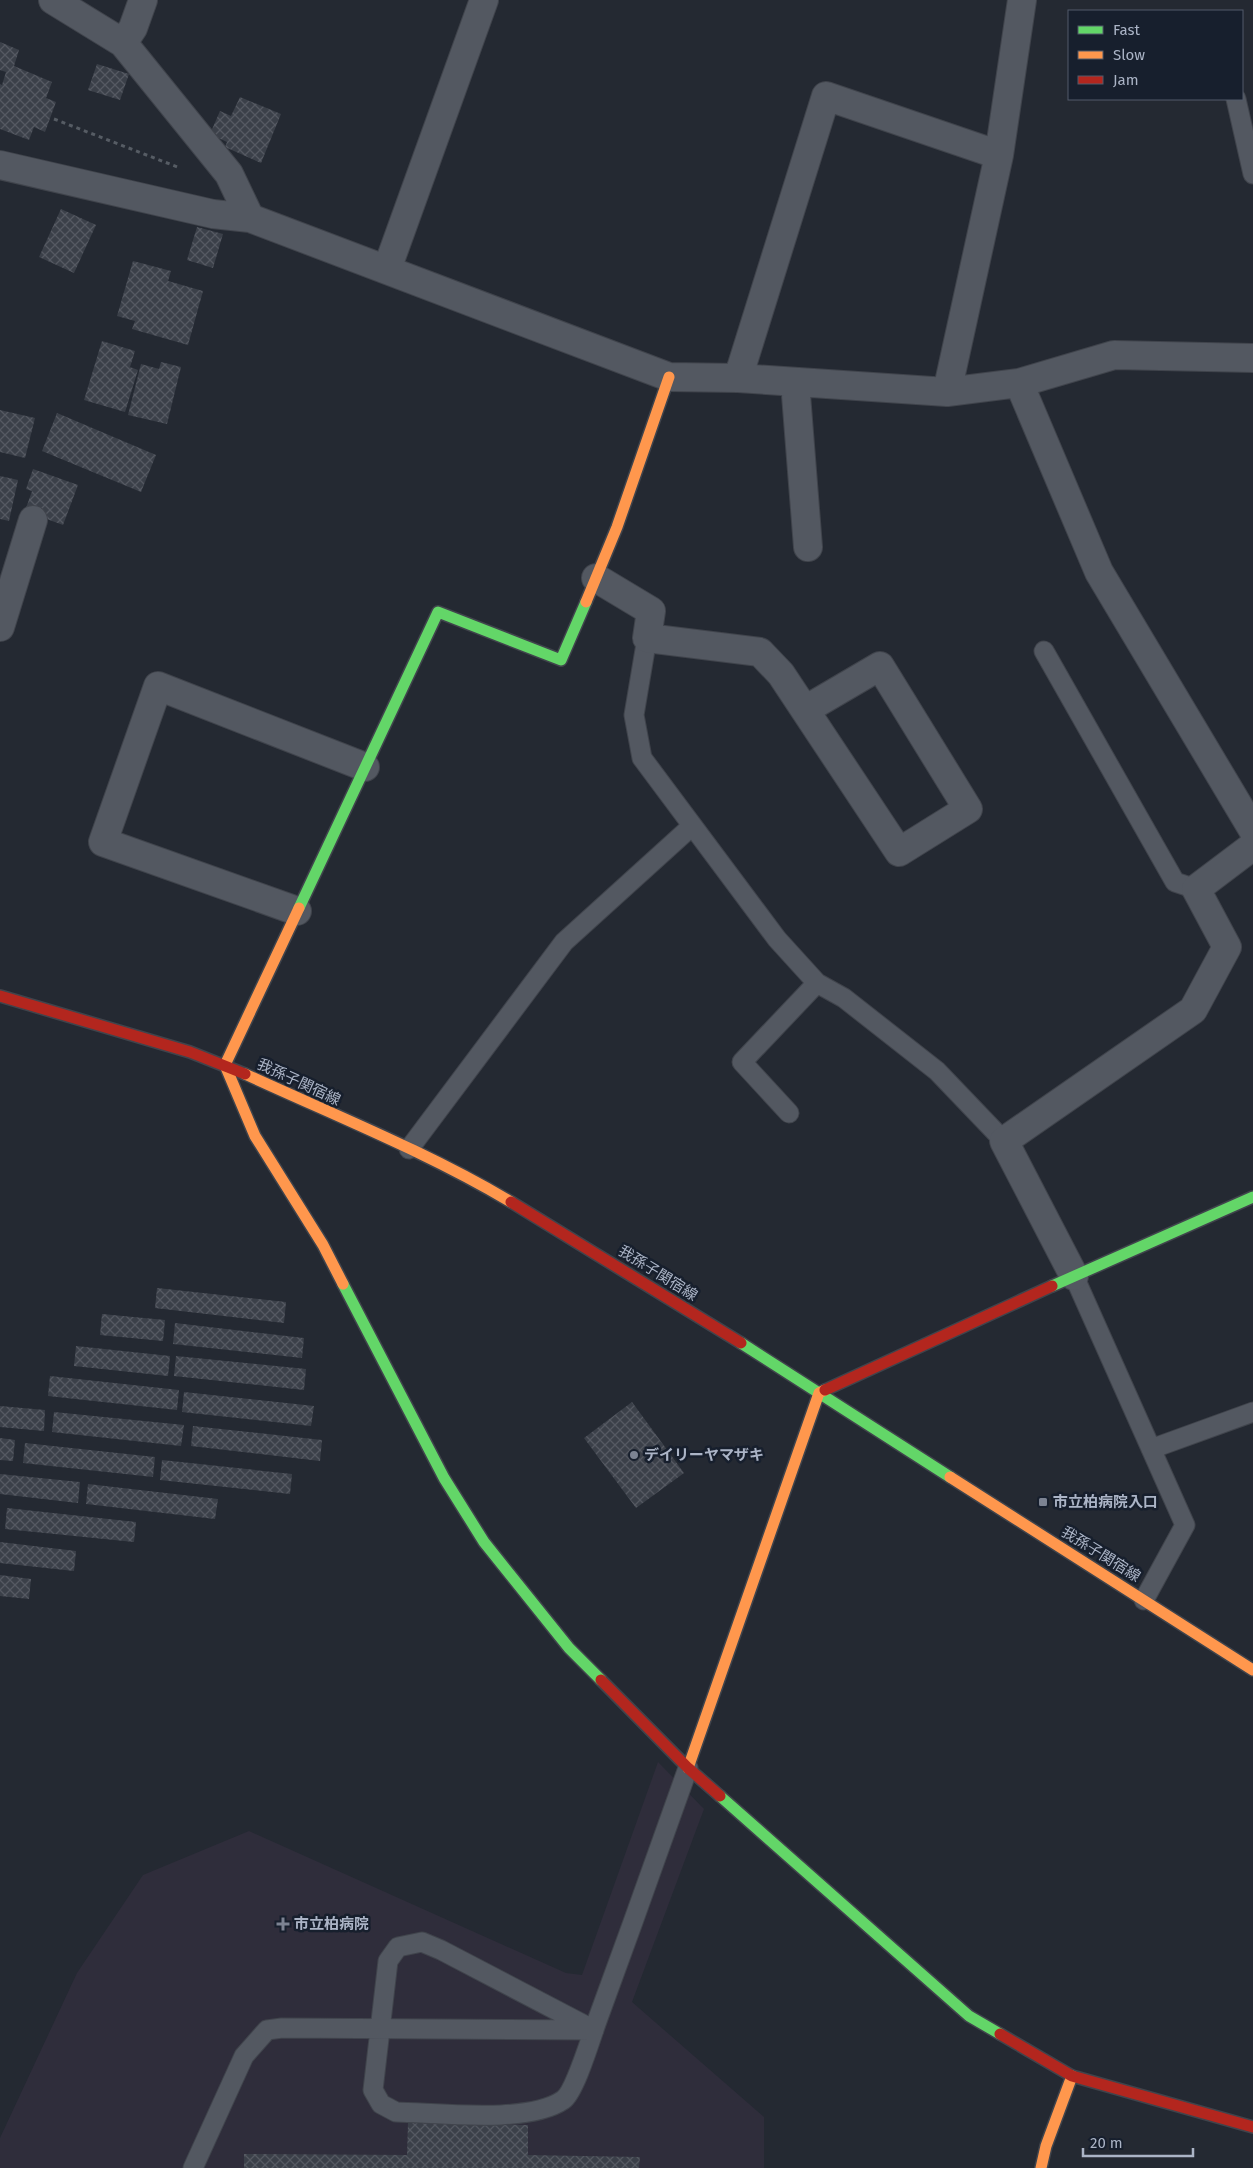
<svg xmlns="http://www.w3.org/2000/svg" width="1253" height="2168" font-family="'Fira Sans','Noto Sans JP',sans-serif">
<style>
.medical{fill:#2f2d3b}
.building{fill:url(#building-cross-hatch)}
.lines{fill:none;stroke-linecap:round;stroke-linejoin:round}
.lane-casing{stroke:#40444c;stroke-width:21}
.street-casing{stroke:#40444c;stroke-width:30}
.fast-casing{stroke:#40444c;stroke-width:14}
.slow-casing{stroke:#40444c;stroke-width:14}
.jam-casing{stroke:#40444c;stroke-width:14}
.path{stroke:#565c64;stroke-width:3;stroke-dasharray:4 4;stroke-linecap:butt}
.lane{stroke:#535861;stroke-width:19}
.street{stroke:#535861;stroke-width:28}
.fast{stroke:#63d668;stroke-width:11}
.slow{stroke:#ff974d;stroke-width:11}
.jam{stroke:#b3261e;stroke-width:11}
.poi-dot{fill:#7c8392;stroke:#171f2d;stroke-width:2}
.labels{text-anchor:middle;stroke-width:5;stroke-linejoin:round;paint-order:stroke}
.street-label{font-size:15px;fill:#abb4c6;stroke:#171f2d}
.poi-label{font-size:15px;font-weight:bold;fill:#abb4c6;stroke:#171f2d;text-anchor:start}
</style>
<defs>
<pattern id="building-cross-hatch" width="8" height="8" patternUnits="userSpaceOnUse" patternTransform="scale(1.25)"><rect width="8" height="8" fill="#3b4049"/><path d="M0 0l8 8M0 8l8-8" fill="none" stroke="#555962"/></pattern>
</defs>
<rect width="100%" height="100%" fill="#242932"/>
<path class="medical" d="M658,1762l46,47 -72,193 132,115v51h-764v-30l77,-165 66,-98 106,-44 317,142 16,2z"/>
<path class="building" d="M0,42l19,8 -5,16 38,16 -6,16 10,4 -11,30 -11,-5 -5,13 -29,-11v-45l2,1 4,-13 -6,-2z
M97,64l32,10 -9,26 -32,-10z
M240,97l41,17 -20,49 -36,-16 2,-5 -17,-8 10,-23 11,5z
M61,209l35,16 -22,48 -35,-16z
M197,227l26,7 -10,34 -26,-8z
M133,261l38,10 -3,10 35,10 -15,54 -56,-16 3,-8 -18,-5z
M102,341l33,10 -5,16 8,3 -13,42 -41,-12z
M161,362l20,5 -14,57 -39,-9 13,-51 18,5z
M0,410l35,8 -10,40 -25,-6z
M57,413l99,42 -15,37 -99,-41z
M33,469l45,16 -15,40 -38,-14 7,-20 -6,-2z
M0,476l18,4 -9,41 -9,-2z
M157,1288l129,14 -2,21 -129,-15z
M102,1314l63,6 -2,21 -63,-6z
M175,1323l129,15 -2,20 -129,-14z
M76,1346l94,10 -2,20 -94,-10z
M176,1356l130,13 -2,21 -130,-14z
M50,1376l129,14 -2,20 -129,-14z
M184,1392l130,14 -3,20 -129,-14z
M632,1402l52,71 -48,35 -52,-70z
M0,1406l45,4 -1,21 -44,-4z
M54,1412l130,13 -3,21 -129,-14z
M193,1426l129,14 -2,21 -129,-15z
M0,1438l15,2 -2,21 -13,-1z
M25,1443l130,14 -2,20 -130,-14z
M162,1460l130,14 -2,20 -130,-14z
M0,1474l80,8 -2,21 -78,-9z
M88,1484l130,15 -3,20 -129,-15z
M7,1508l129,14 -2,20 -129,-13z
M0,1542l76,9 -2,20 -74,-8z
M0,1575l31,4 -2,20 -29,-3z
M408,2123l120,2v30l112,2 -1,11h-395v-14l163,1z"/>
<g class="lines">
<g class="lane-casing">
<path id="lane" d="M1236,99l17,75
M647,638l-13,77 8,43 135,181 40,44 27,15 93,73 67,70
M1044,651l131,231 21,7
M789,1113l-47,-51 75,-79
M409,1149l155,-207 128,-116
M1074,1276l111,249 -41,75
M1151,1449l102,-37
M594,2030l-153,-80 -19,-8 -24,5 -10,14 -15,129 8,14 15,8c44,1 132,12 167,-12 12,-8 28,-63 34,-79 31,-84 61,-169 91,-253
M193,2168l51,-112 23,-26 15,-2 311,2"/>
</g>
<g class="street-casing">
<path id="street" d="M53,0l70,43 106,131 21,44
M123,43l10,-15 10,-28
M0,165l213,49 37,4 419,159 69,1 209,14 72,-9 95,-28 139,3
M387,269l97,-269
M738,378l88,-282 173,59
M795,382l13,165
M1019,383l80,189 154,258
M947,392l52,-237 23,-155
M596,578l55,33 -4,27 113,14 21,22 118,178 69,-43 -88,-143 -75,44
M0,627l33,-107
M297,911l-194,-69 55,-156 207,81
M1074,1276l-70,-135 189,-131 34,-63 -31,-58 57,-43"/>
</g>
<g class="fast-casing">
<path id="fast" d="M299,908l139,-296 123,48 25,-58
M343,1284l101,194 40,64 85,106 32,32
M1052,1286l201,-89
M741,1343l209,134
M720,1796l249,220 31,18"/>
</g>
<g class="slow-casing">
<path id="slow" d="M586,602l31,-75 52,-150
M299,908l-74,157 30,71 68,109 20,39
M245,1074c89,41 182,78 266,128
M950,1477l303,193
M688,1768l131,-375 6,-3
M1041,2168l5,-22 26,-70"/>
</g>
<g class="jam-casing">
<path id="jam" d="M0,996l190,56 55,22
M511,1202l230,141
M825,1390l227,-104
M601,1680l87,88 32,28
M1000,2034l72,42 181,51"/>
</g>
<path class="path" d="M54,119l126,49"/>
<use href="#lane" class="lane"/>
<use href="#street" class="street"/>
<use href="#fast" class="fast"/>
<use href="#slow" class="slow"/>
<use href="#jam" class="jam"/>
</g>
<g class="poi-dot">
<circle cx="634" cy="1455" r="5"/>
<rect x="1038" y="1497" width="10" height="10" rx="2.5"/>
<path d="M280.5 1916.5h5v5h5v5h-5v5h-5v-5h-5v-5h5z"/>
</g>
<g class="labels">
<g class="street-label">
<text transform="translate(299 1082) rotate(25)" y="5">我孫子関宿線</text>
<text transform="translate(658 1273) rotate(32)" y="5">我孫子関宿線</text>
<text transform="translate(1101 1554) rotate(32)" y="5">我孫子関宿線</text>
</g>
<g class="poi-label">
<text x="644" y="1460">デイリーヤマザキ</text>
<text x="1053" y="1507">市立柏病院入口</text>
<text x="294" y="1929">市立柏病院</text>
</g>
</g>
<rect x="1068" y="10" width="175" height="90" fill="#171f2d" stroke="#525b6a"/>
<rect x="1078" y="26" width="25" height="8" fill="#63d668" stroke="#525b6a"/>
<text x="1113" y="35" font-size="15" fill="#abb4c6">Fast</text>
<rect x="1078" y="51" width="25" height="8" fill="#ff974d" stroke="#525b6a"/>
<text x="1113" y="60" font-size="15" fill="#abb4c6">Slow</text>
<rect x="1078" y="76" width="25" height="8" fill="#b3261e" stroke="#525b6a"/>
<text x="1113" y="85" font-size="15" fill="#abb4c6">Jam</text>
<path d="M1083 2148v8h110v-8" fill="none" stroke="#abb4c6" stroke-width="2.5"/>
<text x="1090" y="2148" font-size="15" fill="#abb4c6" stroke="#171f2d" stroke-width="4" paint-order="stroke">20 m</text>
</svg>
